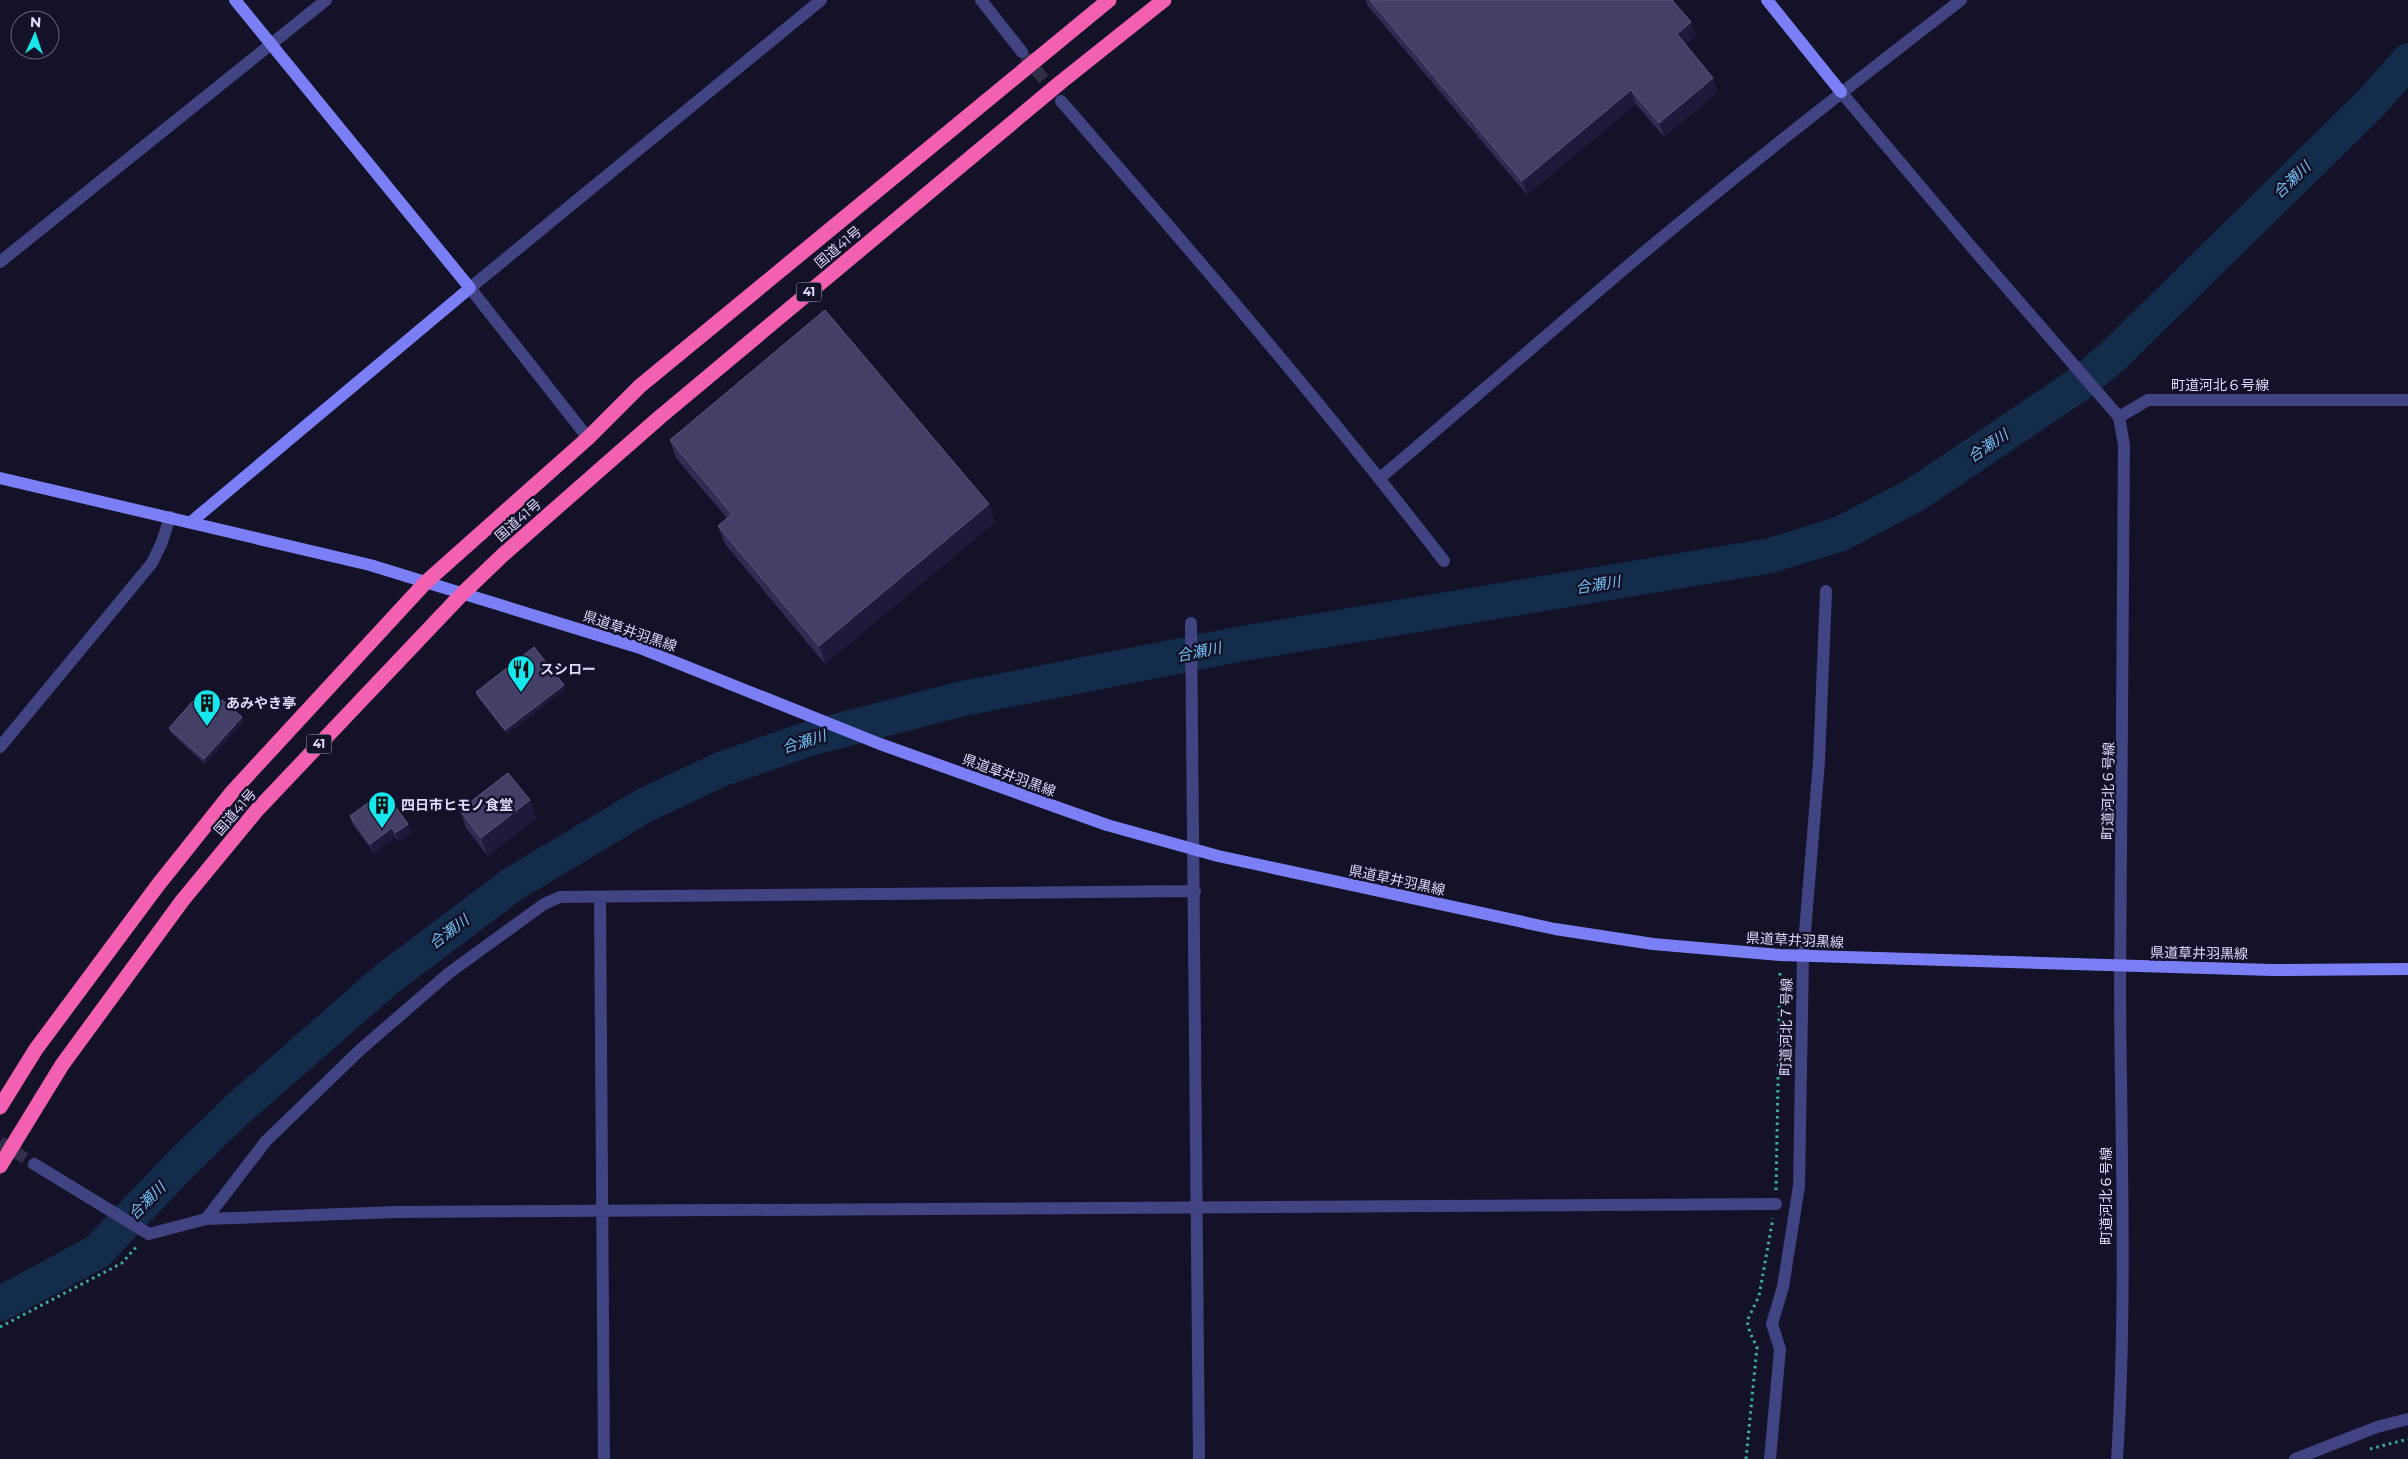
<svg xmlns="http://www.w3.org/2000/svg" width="2408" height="1459" font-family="Montserrat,'Noto Sans JP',sans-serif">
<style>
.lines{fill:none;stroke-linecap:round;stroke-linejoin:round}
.river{stroke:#132c4b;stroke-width:35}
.street-tunnel{stroke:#323048;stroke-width:12;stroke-dasharray:12 6;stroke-linecap:butt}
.path{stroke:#3ab2a2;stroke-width:3;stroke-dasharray:2.5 4;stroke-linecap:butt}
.street{stroke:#414383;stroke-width:12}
.secondary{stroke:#7a7ff5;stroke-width:12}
.highway{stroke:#f360b1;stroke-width:15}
.highway-bridge{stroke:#f360b1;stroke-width:15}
.wall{fill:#322c54}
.shaded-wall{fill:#1e1a3b}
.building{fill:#443f66;stroke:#5c577d}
.labels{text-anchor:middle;stroke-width:5;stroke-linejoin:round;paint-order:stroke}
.shield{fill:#141228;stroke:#a19fbc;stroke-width:1}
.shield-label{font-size:12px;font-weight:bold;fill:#dddbfc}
.street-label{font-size:14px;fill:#dddbfc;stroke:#141228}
.poi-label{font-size:14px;font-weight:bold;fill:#dddbfc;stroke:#141228;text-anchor:start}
.water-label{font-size:15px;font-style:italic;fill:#71c1f4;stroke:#141228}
</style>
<rect width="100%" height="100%" fill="#141228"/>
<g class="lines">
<path class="river" d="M0,1304l97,-52 86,-90 56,-54 149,-130 125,-94 132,-79 77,-36 89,-31 150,-39 279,-55 529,-88 71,-22 73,-38 165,-111 34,-28 258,-253 38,-43"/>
<path class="street-tunnel" d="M1025,56l33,41
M0,1142l34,22"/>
<path class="path" d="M1776,1190l4,-219
M0,1327l122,-64 16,-18
M2370,1449l38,-10
M1746,1459l11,-112 -7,-14 -3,-12 12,-25 14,-78"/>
<path class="street" d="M981,0l41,52
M1841,92l128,152 150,173
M1061,101c131,151 261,302 383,460
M0,262l326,-262
M588,438l-118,-150 351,-288
M1380,478c77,-65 153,-131 230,-197 114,-97 232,-189 351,-281
M1191,623l8,836
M0,747l152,-184 10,-21 8,-25
M600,897l4,562
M34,1164l115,70 57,-15 190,-7 1380,-8
M206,1219l60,-78 94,-91 89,-77 95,-69 16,-7 635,-6
M1770,1459l10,-110 -8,-25 11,-37 16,-101 4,-230 16,-194 7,-171
M2117,1459c10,-156 4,-313 3,-469 0,-182 4,-363 4,-545l-5,-28 29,-17h260
M2295,1459l82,-32 31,-8"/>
<path class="secondary" d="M1767,0l74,92
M0,478l370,87 270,83 240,96 227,81 111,31 337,73 98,15 127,11 492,15 136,-1
M191,522l279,-234 -235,-288"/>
<path class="highway" d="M182,901l75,-91 206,-217 42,-40 155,-136 401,-335 103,-82
M0,1107l36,-58 122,-164 75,-94 193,-209 162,-144 52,-52 469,-386"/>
<path class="highway-bridge" d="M0,1166l62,-101 120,-164"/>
</g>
<path class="wall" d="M1366,0h306l24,36 -11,9 33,47 -54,45 -28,-33 -109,91 -160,-190z
M670,440l325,82 -170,142 -100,-120 -7,-18 9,-8 -51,-60z
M564,685l1,4 -58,45 -30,-38 -1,-4z
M217,705l25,12 1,5 -38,42 -35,-32 -1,-4z
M530,800l6,18 -48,38 -22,-28 -6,-18z
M350,816l61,17 -13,9 -3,-5 -21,16 -21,-28z"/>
<path class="shaded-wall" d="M1691,22l5,14 -14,12 -5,-14z
M1713,78l5,14 -54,45 -5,-14z
M1631,90l5,14 -109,91 -5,-14z
M989,504l6,18 -170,142 -6,-18z
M564,685l1,4 -58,45 -2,-4z
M242,717l1,5 -38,42 -1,-5z
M530,800l6,18 -48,38 -7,-18z
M408,824l3,9 -13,9 -3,-9z
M392,828l3,9 -21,16 -4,-9z"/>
<path class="building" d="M1370,0h302l19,22 -14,12 36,44 -54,45 -28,-33 -109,91z
M825,310l164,194 -170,142 -101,-120 14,-12 -62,-74z
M534,647l30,38 -59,45 -29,-38z
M202,691l15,14 5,-5 20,17 -38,42 -35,-31z
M508,773l22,27 -49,38 -21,-28z
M384,791l24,33 -13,9 -3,-5 -22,16 -20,-28z"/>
<defs>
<g id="restaurant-pin" transform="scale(1.4375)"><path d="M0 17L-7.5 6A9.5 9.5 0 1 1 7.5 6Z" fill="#16e7ed" stroke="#141228"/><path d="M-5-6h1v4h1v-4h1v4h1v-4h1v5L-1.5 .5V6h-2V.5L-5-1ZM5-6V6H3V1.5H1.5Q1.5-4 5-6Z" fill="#111"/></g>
<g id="building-pin" transform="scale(1.4375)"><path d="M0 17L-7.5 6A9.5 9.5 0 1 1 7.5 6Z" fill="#16e7ed" stroke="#141228"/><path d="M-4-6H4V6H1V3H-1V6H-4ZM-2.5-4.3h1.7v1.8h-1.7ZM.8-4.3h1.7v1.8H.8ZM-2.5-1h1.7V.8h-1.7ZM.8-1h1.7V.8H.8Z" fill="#111"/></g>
</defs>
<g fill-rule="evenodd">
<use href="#restaurant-pin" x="521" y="669"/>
<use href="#building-pin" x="207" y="703"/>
<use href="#building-pin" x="382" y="805"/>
</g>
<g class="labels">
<g class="shield">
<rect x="796.5" y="282.5" width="25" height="19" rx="4"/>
<rect x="306.5" y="734.5" width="25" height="19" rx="4"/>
</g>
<g class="shield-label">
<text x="809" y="296">41</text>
<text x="319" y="748">41</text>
</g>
<g class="street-label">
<text transform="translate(838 247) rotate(-40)" y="5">国道41号</text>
<text x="2220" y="390">町道河北６号線</text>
<text transform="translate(518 520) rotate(-41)" y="5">国道41号</text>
<text transform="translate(630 631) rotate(19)" y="5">県道草井羽黒線</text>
<text transform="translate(1009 775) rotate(20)" y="5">県道草井羽黒線</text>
<text transform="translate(2108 791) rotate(-89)" y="5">町道河北６号線</text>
<text transform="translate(235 812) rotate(-49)" y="5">国道41号</text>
<text transform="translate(1397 880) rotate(12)" y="5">県道草井羽黒線</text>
<text transform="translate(1795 940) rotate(3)" y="5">県道草井羽黒線</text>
<text transform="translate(2199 953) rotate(1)" y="5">県道草井羽黒線</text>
<text transform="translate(1786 1027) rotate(-89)" y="5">町道河北７号線</text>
<text transform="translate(2106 1196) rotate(-90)" y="5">町道河北６号線</text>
</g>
<g class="poi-label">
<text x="540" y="674">スシロー</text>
<text x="226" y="708">あみやき亭</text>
<text x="401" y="810">四日市ヒモノ食堂</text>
</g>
<g class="water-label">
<text transform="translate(2292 180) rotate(-44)" y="5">合瀬川</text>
<text transform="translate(1988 446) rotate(-34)" y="5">合瀬川</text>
<text transform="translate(1598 585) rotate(-9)" y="5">合瀬川</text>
<text transform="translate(1199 652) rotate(-11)" y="5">合瀬川</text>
<text transform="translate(804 742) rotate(-17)" y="5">合瀬川</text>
<text transform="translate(449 932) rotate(-37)" y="5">合瀬川</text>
<text transform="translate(147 1201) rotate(-45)" y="5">合瀬川</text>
</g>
</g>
<g transform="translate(35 35) rotate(3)"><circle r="24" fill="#141228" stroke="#64627d"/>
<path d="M0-4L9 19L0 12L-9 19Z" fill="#16e7ed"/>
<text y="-8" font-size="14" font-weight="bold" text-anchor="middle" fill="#dddbfc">N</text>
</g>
</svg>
